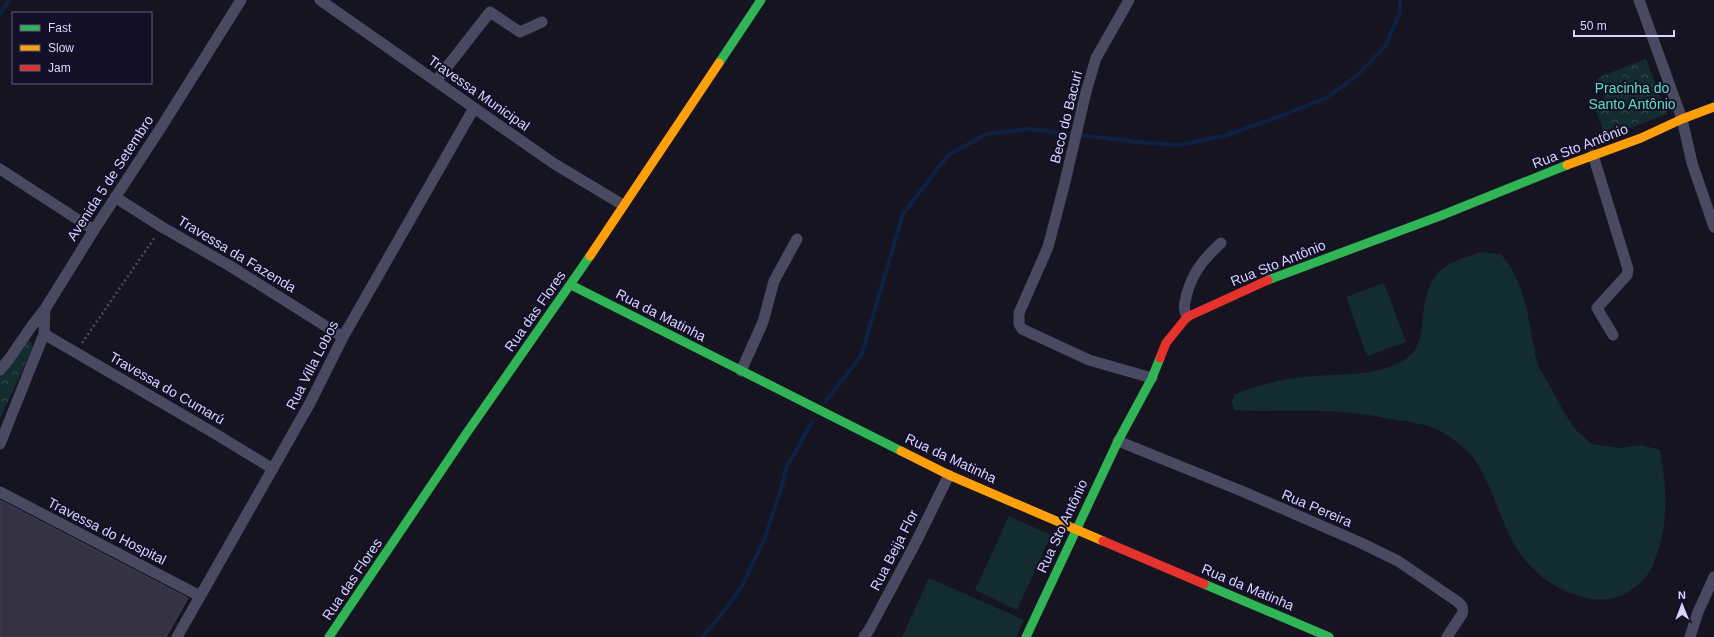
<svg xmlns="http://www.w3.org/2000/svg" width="1714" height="637" font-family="Helvetica,sans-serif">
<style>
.grass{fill:#132c2d}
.forest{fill:url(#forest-crowns)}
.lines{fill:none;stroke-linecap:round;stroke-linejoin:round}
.stream{stroke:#0d2144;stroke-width:4}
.building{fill:#343243;stroke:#433f54}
.path{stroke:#44505f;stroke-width:2.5;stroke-dasharray:2 3;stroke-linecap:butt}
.street{stroke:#4a4962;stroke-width:11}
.fast{stroke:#30b455;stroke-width:9}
.slow{stroke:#ff9f0a;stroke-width:9}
.jam{stroke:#e5322d;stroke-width:9}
.labels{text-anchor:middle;stroke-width:4;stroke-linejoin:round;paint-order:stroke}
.park-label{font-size:14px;fill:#5fe0c0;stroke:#130f26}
.street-label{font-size:14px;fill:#d9d4ff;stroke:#130f26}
</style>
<defs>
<pattern id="forest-crowns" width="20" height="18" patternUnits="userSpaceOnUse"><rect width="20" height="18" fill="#132c2d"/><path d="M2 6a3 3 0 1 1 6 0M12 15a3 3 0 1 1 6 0" fill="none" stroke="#354a4c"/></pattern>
</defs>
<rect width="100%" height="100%" fill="#161421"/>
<path class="grass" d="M1481,252l20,2 11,15 8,18 6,18 11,58 28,51 11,16 16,14 28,4 21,-3 19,5c6,33 9,68 -2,101 -3,8 -5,16 -10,23 -14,18 -33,28 -55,25 -39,-6 -71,-33 -86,-69 -11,-25 -19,-51 -34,-73 -6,-8 -24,-21 -33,-26 -13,-7 -29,-9 -43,-11 -26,-5 -53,-9 -80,-9 -28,-1 -55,1 -83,-1l-2,-9 3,-7c20,-7 40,-14 61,-16 38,-6 80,2 112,-21 25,-17 4,-68 37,-90 10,-7 24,-11 36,-15z
M1384,283l22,59 -39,14 -21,-59z
M1009,516l42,19 -34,75 -42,-20z
M929,578l95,42 -8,17h-114z"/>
<path class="forest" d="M1646,59l21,55 -61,23 -13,-34 12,-5 -8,-20z
M30,341l3,6 -33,72v-43l12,-14 13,-20z"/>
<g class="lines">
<path class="stream" d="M0,14l9,-14
M825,402l36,-46 42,-142 45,-59 39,-21 42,-5 109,13 40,3 49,-10 54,-19 45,-18 32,-23 28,-30 14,-33v-12
M702,637l15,-17 24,-32 23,-48 18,-54 4,-18 26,-46"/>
</g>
<path class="building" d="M0,500l188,98 -22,39h-166z"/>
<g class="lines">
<path class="path" d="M82,343l73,-106"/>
<path class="street" d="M320,0l233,163 70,42
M1129,0l-33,58 -10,34 -22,94 -16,61 -29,66v11l3,5 67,31 63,18
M1639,0l43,119 10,44 22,64
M436,81l54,-69 30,20 22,-10
M1593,155l35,114 -1,6 -30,33 16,27
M0,169l94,61
M115,197l47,30 68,39 113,71
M1187,317c-5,-10 -2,-14 0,-24 7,-23 17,-34 34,-50
M44,334l170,99 59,36
M0,370l9,-11 22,-32 14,-18 49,-79 66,-101 81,-129
M741,371l22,-49 11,-41 23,-42
M1118,441l126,51 115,50 39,19 60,41c4,4 6,6 4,12l-15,23
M0,444l44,-110 1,-25
M0,492l200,104
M177,637l133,-234 33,-66 131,-229
M864,637l5,-7 45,-84 35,-71
M1690,637l8,-25 16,-35"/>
<path class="fast" d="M719,63l42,-63
M1268,280l172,-64 127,-51
M571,285l330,166
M1204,584l125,53
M329,637l137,-203 124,-178
M1026,637l92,-196 34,-63 8,-20"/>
<path class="slow" d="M1567,165l74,-27 41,-19 32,-12
M590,256l129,-193
M901,451l48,24 154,66"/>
<path class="jam" d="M1160,358l6,-15 21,-26 81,-37
M1103,541l101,43"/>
</g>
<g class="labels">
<g class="park-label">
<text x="1632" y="93">Pracinha do<tspan x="1632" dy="16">Santo Antônio</tspan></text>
</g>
<g class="street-label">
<text transform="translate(479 93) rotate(35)" y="5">Travessa Municipal</text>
<text transform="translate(1066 117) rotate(-76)" y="5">Beco do Bacuri</text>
<text transform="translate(1580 146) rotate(-21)" y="5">Rua Sto Antônio</text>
<text transform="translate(110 178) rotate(-57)" y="5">Avenida 5 de Setembro</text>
<text transform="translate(237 254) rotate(31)" y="5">Travessa da Fazenda</text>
<text transform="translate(1278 263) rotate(-22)" y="5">Rua Sto Antônio</text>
<text transform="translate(535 311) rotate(-55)" y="5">Rua das Flores</text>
<text transform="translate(661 315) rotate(27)" y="5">Rua da Matinha</text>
<text transform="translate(312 365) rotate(-63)" y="5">Rua Villa Lobos</text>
<text transform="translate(167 388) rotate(30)" y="5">Travessa do Cumarú</text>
<text transform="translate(951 458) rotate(25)" y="5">Rua da Matinha</text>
<text transform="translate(1317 508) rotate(23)" y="5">Rua Pereira</text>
<text transform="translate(1062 526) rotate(-65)" y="5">Rua Sto Antônio</text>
<text transform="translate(107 531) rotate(27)" y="5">Travessa do Hospital</text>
<text transform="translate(894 550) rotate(-63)" y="5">Rua Beija Flor</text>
<text transform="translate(352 579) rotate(-56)" y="5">Rua das Flores</text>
<text transform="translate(1248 587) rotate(23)" y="5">Rua da Matinha</text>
</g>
</g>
<rect x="12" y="12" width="140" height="72" fill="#130f26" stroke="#625e7d"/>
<rect x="20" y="25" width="20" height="6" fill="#30b455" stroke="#625e7d"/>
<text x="48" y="32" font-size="12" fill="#d9d4ff">Fast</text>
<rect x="20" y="45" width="20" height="6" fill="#ff9f0a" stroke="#625e7d"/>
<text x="48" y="52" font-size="12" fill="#d9d4ff">Slow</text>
<rect x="20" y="65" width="20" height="6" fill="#e5322d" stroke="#625e7d"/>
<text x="48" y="72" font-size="12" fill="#d9d4ff">Jam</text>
<g transform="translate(1682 605) rotate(359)" stroke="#130f26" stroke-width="3" paint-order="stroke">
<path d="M0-3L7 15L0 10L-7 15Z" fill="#d9d4ff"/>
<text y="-6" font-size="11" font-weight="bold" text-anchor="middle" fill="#d9d4ff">N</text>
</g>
<path d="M1574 30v6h100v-6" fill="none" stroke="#d9d4ff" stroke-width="2"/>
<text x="1580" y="30" font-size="12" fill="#d9d4ff" stroke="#130f26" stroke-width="3" paint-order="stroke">50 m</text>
</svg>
